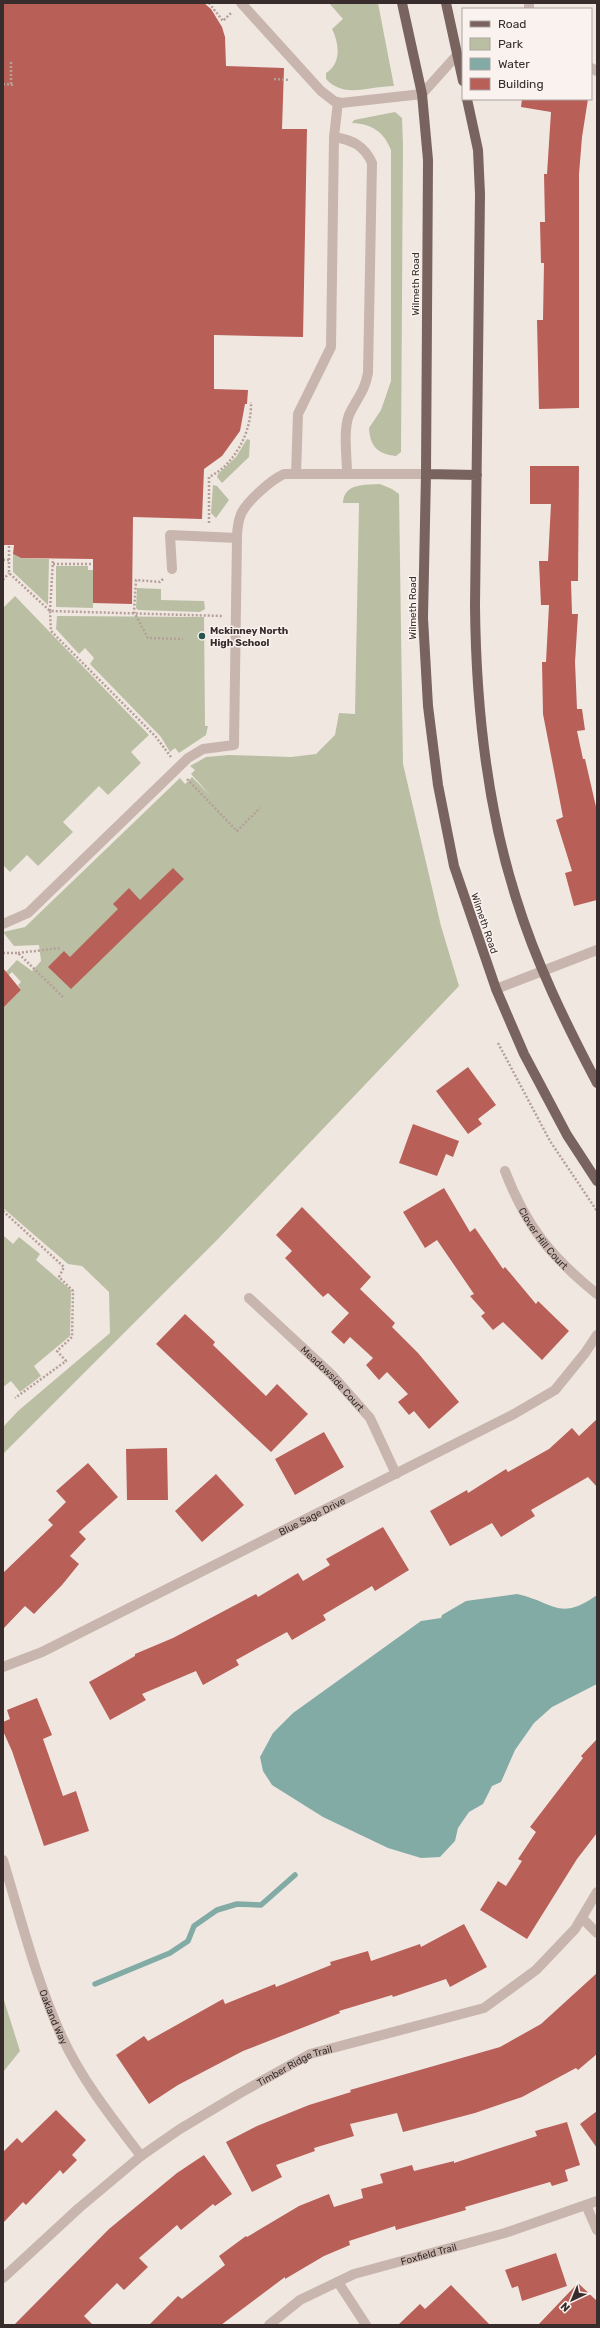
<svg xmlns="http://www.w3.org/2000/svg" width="600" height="2328" font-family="Rubik,sans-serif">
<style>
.green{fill:#babfa3}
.water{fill:#83aba6}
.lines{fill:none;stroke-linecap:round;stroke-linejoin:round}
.stream{stroke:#83aba6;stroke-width:5.5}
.building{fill:#b85f58}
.path{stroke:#b4a099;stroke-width:2.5;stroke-dasharray:2 2;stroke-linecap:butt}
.minor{stroke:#c8b6ae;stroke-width:10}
.major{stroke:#78635f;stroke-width:10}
.poi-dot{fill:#265550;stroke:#f9f2ee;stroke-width:1.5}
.labels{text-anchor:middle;stroke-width:3;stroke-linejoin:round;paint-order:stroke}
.street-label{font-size:10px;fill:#382d2c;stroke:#f9f2ee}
.poi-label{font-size:10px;font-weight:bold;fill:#382d2c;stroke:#f9f2ee;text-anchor:start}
</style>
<rect width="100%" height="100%" fill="#f1e7e1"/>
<path class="green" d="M329,3h49l16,83c-24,0 -50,13 -68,-7v-6c16,-10 13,-30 6,-44l11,-10z
M395,112l7,6 1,27 -2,307 -5,4c-19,-2 -26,-10 -27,-28l12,-18 10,-29v-231c-7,-18 -19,-26 -39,-27l2,-3z
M247,439l3,1 -1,17 -27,26 -5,-6 1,-3 18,-17z
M380,484l12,5 7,5 4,270 38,162 18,60 -241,253 -215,215v-27l15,-16 92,-78 -1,-41 -27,-26 -14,-2 -65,-56v-200l18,-18 -3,-5 3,-3 -9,-10 -4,4 -3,-3 12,-13 15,11 9,-10 -2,-16 -25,1 -11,-14 22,-5 155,-149 5,6 7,-7 19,19 -20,-22 4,-4 -5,-4 16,-9 23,-2 62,2 25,-3 19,-19 4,-22 16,1 4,-211h-16c1,-20 21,-18 37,-19z
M213,485l4,1 12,14 -13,18 -5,-5z
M13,554l8,4 28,1 -1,46 -35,-33z
M56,566h32v4h5v38l-37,-1z
M137,588l24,1v11l43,1 1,8 -5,3 -62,-2 -2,-2z
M15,596l134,139 -18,17 10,11 -33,32 -9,-9 -36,36 10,10 -35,34 -11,-11 -17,17 -7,-7v-257z
M57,616l147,1 1,109h3l-2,9 -27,18 -4,-5 -5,4 -9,-15 -71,-73 4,-6 -9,-10 -6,6 -23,-25z
M3,1235l10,9 6,-7 21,17 -4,6 35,30 -1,46 -36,30 7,10 -21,16 -9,-11 -8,6z
M3,1997l17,54 -17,21z"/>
<path class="water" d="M517,1594c37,8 42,28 80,1v89l-45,23 -18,16 -19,27 -14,32 -9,4 -9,18 -14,8 -11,16 -3,13 -15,16 -19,1 -33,-10 -65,-31 -51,-32 -9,-14 -3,-14 13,-24 20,-20 128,-92 20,-3 1,-3 24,-14z"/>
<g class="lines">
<path class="stream" d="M95,1984l75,-31 18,-12 6,-15 23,-16 20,-6 24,1 34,-30"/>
</g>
<path class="building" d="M3,3h201l7,6 11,18 3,10 1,29 58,2 -2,61h25l-4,208 -89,-2v54l34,1 -1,14h-2l-5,27 -18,25 -18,13 -2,50 -69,-2 -1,87 -39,-1v-44l-72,-1 -8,-4 1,-9h-11z
M522,99h66l-6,38 -3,37v234l-40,1 -2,-89h6l1,-57h-3l-1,-41h5l-1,-48h3l4,-62 -30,-5z
M530,466h49l-1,115h-7l1,33h6l-3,48 2,47h5l3,21 -8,1 6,28h2l12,52v89l-23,6 -9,-33 7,-2 -16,-51 7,-3 -20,-103 -1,-52h4l3,-57h-8l-2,-44h9l3,-57h-21z
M173,868l11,11 -113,110 -23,-22 16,-16 6,6 48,-48 -5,-5 16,-16 11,12z
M3,968l18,22 -18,18z
M468,1067l28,38 -18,14 4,5 -14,10 -32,-43z
M413,1124l46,17 -6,16 -7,-3 -9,22 -38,-13z
M444,1188l26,44 5,-4 28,41 2,-2 31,37 2,-3 31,30 -27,29 -39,-38 -10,8 -12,-14 4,-3 -15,-17 4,-2 -37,-54 -12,8 -22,-36z
M302,1207l69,70 -11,12 35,34 -3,4 26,26 41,49 -30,27 -15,-18 -5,4 -11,-13 10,-8 -21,-22 -8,8 -13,-15 7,-7 -23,-21 -6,7 -13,-12 18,-19 -21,-20 -5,4 -38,-39 7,-7 -16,-16z
M185,1314l30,28 -2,3 53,51 11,-12 31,30 -37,38 -115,-108z
M597,1419v68l-9,-10 -57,33 4,6 -34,21 -9,-14 -42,23 -20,-35 37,-21 1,3 38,-24 2,3 41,-23 23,-21 7,8z
M324,1432l20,35 -49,28 -20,-36z
M167,1448l1,52h-41l-1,-51z
M88,1463l30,34 -39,35 7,7 -16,17 9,8 -17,21 -28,29 -9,-8 -22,23v-56l50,-48 -5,-5 18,-18 -10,-11z
M216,1474l28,31 -42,37 -27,-31z
M383,1527l26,43 -34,21 -3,-5 -49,29 3,5 -34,20 -5,-8 -51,28 3,5 -36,20 -7,-14 -54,23 4,6 -36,20 -21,-38 46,-26v-2l38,-16 83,-44 2,3 40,-24 5,8 27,-16 -4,-6z
M37,1698l15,37 -9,4 20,57 13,-5 13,40 -45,15 -32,-95 -9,-20v-9l7,-3 -3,-9z
M597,1739v94l-20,26 -50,80 -47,-29 18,-29 8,5 16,-25 -4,-2 18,-27 -6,-5 53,-69 -2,-2z
M464,1924l23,43 -37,20 -4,-8 -53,18 -1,-2 -53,16 1,2 -97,38 -65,34 -29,19 -33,-49 28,-19 4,5 75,-42 2,5 50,-20 1,3 55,-22 -1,-3 38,-11 3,10 49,-17 1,3z
M597,1973v81l-19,16 -2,-2 -54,29 -47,16 -72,19 -6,-19 -47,11 4,12 -40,12 1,3 -39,14 6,12 -30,15 -26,-50 31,-16 52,-21 42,-13 -1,-2 150,-43 41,-23z
M56,2110l30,30 -14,15 5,5 -14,14 -3,-4 -34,35 -3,-3 -20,21v-71l14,-14 5,5z
M597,2111v37l-17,-24z
M567,2122l13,43 -15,5 3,11 -16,5 -2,-4 -85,25 1,3 -70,20 -1,-4 -46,15 1,4 -26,11 -39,23v-2l-64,48h-72l29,-29 4,3 43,-34 -6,-9 27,-20 1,1 52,-31 30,-12 5,13 29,-9 -2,-9 22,-6 -3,-9 32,-9 2,6 40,-10v2l83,-27 -2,-5z
M204,2155l28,39 -17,12 -2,-2 -32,26 -4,-5 -38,33 9,9 -24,23 -7,-7 -33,33 9,9h-79l95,-96 68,-56z
M556,2253l11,33 -45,15 -4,-15 -6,2 -7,-18z
M578,2283l19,18v24h-59z
M451,2285l39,40h-92l22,-21 5,5z"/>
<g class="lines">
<path class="path" d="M209,3l14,18 9,-9
M11,62v23
M274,79l16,1
M3,84l12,1
M209,523v-46c27,-13 43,-47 42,-75
M3,560h6v13l41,38
M9,560v-15
M53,564h40
M163,579l-3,3 -24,-2 -2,32 14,26 35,1
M3,580l6,-7
M50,611l3,-52
M171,757l-15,-20 -105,-106 -1,-20 173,5
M187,779l50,52 23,-23
M3,953h15l45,44
M18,953l43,-5
M498,1043l52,98 47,70
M3,1211l61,56 -5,10 14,14 -1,46 -15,14 9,10 -51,37"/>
<g class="minor">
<path d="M241,3l80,88 13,10 7,2 81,-9 35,-39"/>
<path d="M529,3v6"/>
<path d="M591,68l6,3"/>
<path d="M334,137c18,3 30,8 38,26l-4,210c-4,21 -11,24 -19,42 -6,16 -2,41 -2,59"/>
<path d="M296,474l2,-60 33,-67 3,-210 4,-35"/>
<path d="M172,569l-2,-34 67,3"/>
<path d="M3,924l25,-11 160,-155 15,-9 31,-4 3,-207c0,-8 1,-16 4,-24 6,-13 30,-34 43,-40h142"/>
<path d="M496,989l101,-39"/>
<path id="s1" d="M505,1171c21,55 46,86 92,123"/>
<path id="s2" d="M249,1298l83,77 38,43 26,56"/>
<path id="s3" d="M3,1667l39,-15 472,-238 41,-24 30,-37 12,-18"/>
<path id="s4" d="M3,1860c18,59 33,120 59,177 20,43 50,81 79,119"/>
<path d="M582,1918l15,15"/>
<path d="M586,2205l11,25"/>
<path id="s5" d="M3,2278l76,-70 62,-52 39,-27 62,-37 68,-38 174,-46 52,-38 39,-41 22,-37"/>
<path d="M338,2282l28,43"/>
<path id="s6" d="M269,2325l31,-25 54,-26 151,-41 92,-32"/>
</g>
<path class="major" d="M402,3l20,91 6,66 -2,314 -3,144 5,88 10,79 16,81 42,123 28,65 43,81 30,46
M446,3l17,78
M467,99l11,51 2,44 -5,412c1,99 11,198 41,292 20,65 50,126 81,185
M426,474l51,1"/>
</g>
<circle class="poi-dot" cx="202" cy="636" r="4"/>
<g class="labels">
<g class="street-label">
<text transform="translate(415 284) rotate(-90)" y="4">Wilmeth Road</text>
<text transform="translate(412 608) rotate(-90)" y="4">Wilmeth Road</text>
<text transform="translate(485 923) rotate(71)" y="4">Wilmeth Road</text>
<text dy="4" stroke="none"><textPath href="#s1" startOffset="78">Clover Hill Court</textPath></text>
<text dy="4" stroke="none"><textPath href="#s2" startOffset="116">Meadowside Court</textPath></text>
<text dy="4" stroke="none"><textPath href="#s3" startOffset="344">Blue Sage Drive</textPath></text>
<text dy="4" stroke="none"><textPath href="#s4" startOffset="165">Oakland Way</textPath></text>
<text dy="4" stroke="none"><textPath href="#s5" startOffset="363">Timber Ridge Trail</textPath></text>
<text dy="4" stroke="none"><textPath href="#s6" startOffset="177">Foxfield Trail</textPath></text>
</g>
<g class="poi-label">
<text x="210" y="634">Mckinney North<tspan x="210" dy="12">High School</tspan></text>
</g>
</g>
<rect width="600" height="2328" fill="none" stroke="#382d2c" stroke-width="8"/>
<rect x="462" y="8" width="130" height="92" fill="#f9f2ee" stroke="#aca3a0"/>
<rect x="470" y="21" width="20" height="6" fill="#78635f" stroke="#aca3a0"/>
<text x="498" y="28" font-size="12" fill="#382d2c">Road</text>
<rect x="470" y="38" width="20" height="12" fill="#babfa3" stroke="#aca3a0"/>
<text x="498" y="48" font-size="12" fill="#382d2c">Park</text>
<rect x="470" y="58" width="20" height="12" fill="#83aba6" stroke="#aca3a0"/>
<text x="498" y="68" font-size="12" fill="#382d2c">Water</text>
<rect x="470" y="78" width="20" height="12" fill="#b85f58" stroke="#aca3a0"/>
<text x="498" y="88" font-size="12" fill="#382d2c">Building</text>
<g transform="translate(572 2300) rotate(224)" stroke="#f9f2ee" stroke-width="3" paint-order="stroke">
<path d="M0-3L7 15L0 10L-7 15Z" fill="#382d2c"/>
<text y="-6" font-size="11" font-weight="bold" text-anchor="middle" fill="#382d2c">N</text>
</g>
</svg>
